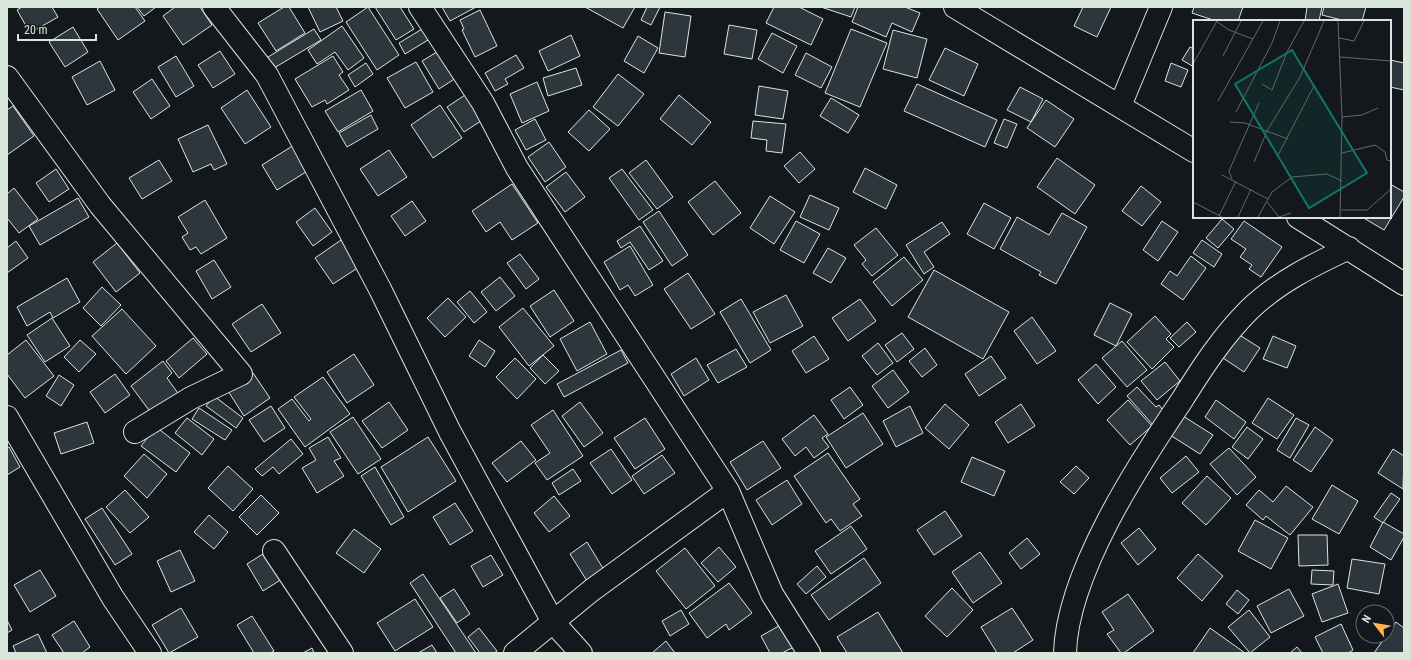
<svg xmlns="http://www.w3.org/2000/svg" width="1411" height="660" font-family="'Roboto Condensed',sans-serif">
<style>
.building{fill:#2c363c;stroke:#d8e6dc}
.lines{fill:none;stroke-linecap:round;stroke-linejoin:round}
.minor-casing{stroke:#d8e6dc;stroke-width:24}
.minor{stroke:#14181c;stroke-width:22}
.inset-road{fill:none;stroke:#626a69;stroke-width:1}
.view{fill:#0f766e;fill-opacity:0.15;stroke:#0f766e;stroke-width:2}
.inset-edge{fill:none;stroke:#d8e6dc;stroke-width:2}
</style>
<rect width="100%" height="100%" fill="#14181c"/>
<path class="building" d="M22,7h30l6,10 -28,16 -13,-23z
M100,7h35l10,14 -27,19 -21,-31z
M137,7h19l-12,9z
M175,7h25l12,18 -29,20 -20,-29z
M284,7h5l16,26 -29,18 -18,-28z
M308,7h28l7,14 -23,11z
M368,7l31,48 -22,15 -31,-48z
M375,7h25l14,22 -18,11z
M442,7h34l-26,14z
M585,7h50l-12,21z
M647,7h13l-9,18 -10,-5z
M774,7h25l24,12 -12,26 -45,-22z
M821,7h34l-4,10z
M858,7h47l15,6 -8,19 -20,-9 -6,14 -34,-15z
M1083,7h28l-14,30 -23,-11z
M1194,7h49l-5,14h-22l-24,-8z
M1307,7h15l-3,14h-14z
M1324,7h42l-4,14h-16l-24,-6z
M480,10l17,36 -22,11 -13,-27 2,-1 -4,-9z
M665,12l26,4 -6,41 -26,-4z
M729,25l28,5 -5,29 -28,-5z
M342,26l22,32 -16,12 -13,-18 -18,12 -9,-14z
M427,26l6,11 -28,17 -6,-11z
M73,27l15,25 -23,15 -16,-25z
M314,29l7,11 -47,28 -6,-11z
M851,29l36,14 -27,64 -35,-14z
M893,30l34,9 -10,39 -34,-9z
M772,33l25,13 -14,27 -25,-14z
M571,35l9,21 -32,15 -9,-20z
M638,36l20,12 -14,25 -20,-12z
M1190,47l4,2v18l-12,-7z
M945,48l33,16 -14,32 -35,-16z
M442,49l17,27 -20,13 -17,-28z
M220,51l15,23 -22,14 -15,-23z
M806,53l26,14 -11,21 -26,-13z
M516,55l8,13 -19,11 3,5 -13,7 -10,-18z
M176,56l18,30 -18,11 -18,-30z
M333,56l10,16 -4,3 10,15 -22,14 -2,-4 -13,7 -17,-28z
M1390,60l14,3v27l-14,-3z
M100,61l15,29 -28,15 -15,-28z
M416,62l17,30 -28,16 -18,-30z
M366,63l7,11 -18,13 -7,-12z
M1171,63l17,7 -7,17 -16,-6z
M576,68l6,17 -34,11 -5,-18z
M618,74l26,20 -26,32 -25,-19z
M152,79l18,27 -19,13 -18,-27z
M537,82l12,29 -27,12 -12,-29z
M917,84l80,36 -12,27 -81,-36z
M759,86l29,5 -5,28 -28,-4z
M1020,87l23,12 -12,23 -24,-12z
M247,90l24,37 -26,17 -24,-36z
M361,90l12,21 -35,21 -13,-21z
M471,91l16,26 -23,15 -17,-25z
M679,95l32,27 -19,23 -32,-26z
M831,98l28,17 -11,18 -28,-17z
M1046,100l28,19 -19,28 -28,-19z
M440,105l22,33 -29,20 -22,-33z
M13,106l21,30 -27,19v-45z
M589,110l21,19 -21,22 -21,-19z
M371,115l7,14 -31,18 -8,-14z
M535,119l11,21 -20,10 -11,-20z
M1004,119l13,5 -10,24 -13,-5z
M753,121l33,3 -4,29 -16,-2 1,-11 -16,-2z
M208,125l19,39 -13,6 -3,-6 -18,8 -15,-33z
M549,142l17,25 -21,15 -17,-25z
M294,145l15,25 -32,20 -15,-25z
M389,150l18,27 -29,19 -18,-27z
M800,152l15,17 -16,14 -15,-17z
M1057,158l38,27 -20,29 -38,-27z
M159,160l13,21 -30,18 -13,-21z
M646,160l27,37 -16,12 -28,-36z
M865,168l32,17 -11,24 -33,-17z
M56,169l13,20 -20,13 -13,-19z
M622,169l31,41 -14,10 -30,-42z
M566,172l19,25 -20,15 -19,-25z
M715,181l26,32 -28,22 -25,-33z
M512,184l26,39 -26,17 -12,-18 -14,10 -14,-21z
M1390,184l14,8v5l-20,33 -22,-13h28z
M1141,186l20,16 -19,24 -20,-15z
M14,188l24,31 -19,14 -12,-15v-24z
M810,195l29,13 -10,22 -29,-13z
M770,196l25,16 -21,32 -24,-16z
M78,198l11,19 -49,28 -11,-19z
M205,200l22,38 -26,16 -5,-7 -6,3 -8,-13 6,-4 -10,-16z
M412,201l14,20 -21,15 -14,-20z
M984,203l27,15 -17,31 -27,-15z
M315,208l17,24 -19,14 -17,-24z
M659,211l29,44 -16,11 -29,-44z
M1062,213l25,14 -31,57 -17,-9 2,-3 -41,-23 17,-32 32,18z
M1222,219l12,10 -16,19 -12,-10z
M796,221l24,13 -16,29 -24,-13z
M1162,221l16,11 -20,29 -15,-11z
M1244,221l38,26 -21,30 -12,-8 3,-4 -12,-8 6,-8 -15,-10z
M942,222l8,12 -26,18 10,15 -10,7 -18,-29z
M640,226l23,35 -14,9 -19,-28 -9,6 -4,-7z
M876,228l22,27 -26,21 -10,-12 4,-4 -12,-15z
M341,240l18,27 -26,17 -18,-26z
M1202,240l20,14 -8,13 -21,-14z
M16,241l12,17 -21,15v-25z
M117,243l23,30 -24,19 -23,-30z
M630,246l23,39 -18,11 -7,-11 -8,5 -16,-28z
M828,248l18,10 -15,25 -18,-10z
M520,254l19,25 -13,10 -19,-26z
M1191,256l15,12 -23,32 -22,-16 9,-13 7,5z
M904,257l19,23 -31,26 -19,-24z
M214,260l17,27 -19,12 -16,-28z
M934,270l75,42 -26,47 -75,-42z
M688,273l27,41 -24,15 -27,-40z
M500,277l15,19 -19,15 -15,-19z
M67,278l13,24 -27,16 -3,-6 -23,14 -10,-19z
M102,287l19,18 -20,21 -18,-18z
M554,290l20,31 -24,16 -20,-31z
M470,291l17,21 -13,11 -17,-21z
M786,295l17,31 -33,17 -17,-31z
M448,298l18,19 -21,20 -18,-19z
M741,299l30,51 -21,13 -30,-51z
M860,299l16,22 -28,20 -16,-23z
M1110,303l22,11 -16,32 -22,-11z
M262,304l19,29 -30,19 -19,-28z
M523,308l31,38 -25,20 -30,-39z
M122,309l34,37 -30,28 -34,-38z
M1155,316l16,18 -5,5 8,8 -22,22 -25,-27z
M1032,317l24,34 -19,13 -23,-33z
M52,318l18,28 -25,16 -18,-27z
M590,322l17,32 -30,17 -17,-32z
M1187,322l9,10 -17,15 -9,-9z
M902,333l12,16 -17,13 -12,-17z
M1238,334l22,14 -16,24 -21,-14z
M814,336l15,23 -23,14 -14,-22z
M1273,336l23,10 -9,22 -24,-9z
M193,338l14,16 -28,24 -13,-17z
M26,340l28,36 -29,22 -18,-24v-19z
M80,340l16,14 -17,18 -15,-15z
M479,340l16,11 -10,16 -16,-11z
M1122,341l25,29 -20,17 -25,-29z
M878,343l15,20 -16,12 -15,-19z
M925,348l12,17 -15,12 -13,-16z
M736,349l11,18 -29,16 -11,-18z
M621,350l7,13 -64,34 -7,-13z
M354,354l20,31 -27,18 -20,-31z
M543,355l16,16 -14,13 -15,-16z
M991,356l15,22 -27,18 -14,-22z
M515,358l21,21 -19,20 -21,-22z
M696,358l13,22 -25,16 -13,-22z
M163,361l9,12 -5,5 13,18 -26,21 -23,-31z
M1165,362l15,19 -23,19 -16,-19z
M1096,364l20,23 -18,17 -20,-24z
M893,370l16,22 -21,16 -16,-22z
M253,373l17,25 -26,18 -16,-25z
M115,374l15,21 -25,18 -15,-21z
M59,375l15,10 -13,21 -15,-10z
M323,377l27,37 -45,33 -27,-38 14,-10 17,22 2,-2 -17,-22z
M850,387l13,18 -19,14 -13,-19z
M1137,387l19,20 3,-2 8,10 -13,11 -27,-30z
M214,396l29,22 -7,10 -30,-22z
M1268,398l26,17 -17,24 -25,-16z
M1128,400l24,26 -22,19 -23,-25z
M1216,400l30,22 -12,17 -29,-22z
M389,402l19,28 -26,18 -20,-27z
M580,402l23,31 -19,14 -22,-31z
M945,404l24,21 -20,24 -24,-21z
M1021,404l14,22 -27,17 -13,-21z
M271,406l14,22 -21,14 -15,-22z
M910,406l13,27 -27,14 -13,-26z
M199,408l33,22 -7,10 -33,-21z
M553,410l30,46 -36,24 -12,-17 15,-10 -19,-28z
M863,413l20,31 -37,24 -20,-31z
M814,415l14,19 -6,4 7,9 -15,11 -8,-11 -11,9 -13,-17z
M1183,416l30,19 -13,19 -30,-19z
M353,417l28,42 -23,15 -28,-42z
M187,418l27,21 -12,16 -27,-22z
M645,418l20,31 -30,20 -21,-31z
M1296,418l13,7 -19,33 -13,-8z
M87,422l7,21 -33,11 -7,-21z
M156,427l34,26 -14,19 -35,-26z
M1247,427l16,12 -15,20 -16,-12z
M1315,427l18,13 -22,32 -18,-12z
M328,437l13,21 -7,3 10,15 -27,17 -15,-25 14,-8 -7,-12z
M428,437l28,44 -48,31 -27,-45z
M291,439l12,15 -24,20 -6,-7 -11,9 -7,-7z
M521,441l15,19 -29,22 -15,-19z
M763,441l18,27 -34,22 -17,-28z
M9,447l11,20 -13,8v-27z
M1229,448l27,29 -19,18 -27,-31z
M611,449l21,31 -20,14 -22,-31z
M1393,449l11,7 -1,33 -25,-16z
M828,453l32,46 -7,5 9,12 -22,15 -9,-12 -5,4 -32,-47z
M144,454l23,20 -20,24 -23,-22z
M662,455l13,18 -31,21 -12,-18z
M1186,456l13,16 -27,21 -12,-15z
M972,457l33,14 -11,25 -33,-14z
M228,466l25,23 -20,22 -25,-23z
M1076,466l13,12 -15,16 -14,-12z
M375,467l29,50 -13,8 -30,-49z
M573,469l8,12 -22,14 -7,-12z
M1207,476l24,22 -25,27 -24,-22z
M787,480l15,24 -30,21 -16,-25z
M1332,485l26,16 -19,33 -27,-15z
M1286,486l27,21 -23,28 -24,-19 -3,4 -17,-15 13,-15 14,12z
M125,490l24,27 -19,16 -24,-26z
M1391,493l9,6 -17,24 -9,-6z
M261,495l18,18 -22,22 -18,-18z
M554,496l16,20 -21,16 -15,-19z
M455,503l18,28 -23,14 -17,-28z
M102,508l30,46 -17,11 -30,-46z
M945,511l17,25 -28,19 -17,-25z
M209,515l19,17 -14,17 -20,-17z
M1255,520l33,18 -17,31 -33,-18z
M1383,522l21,12v3l-13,23 -21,-13z
M851,526l16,23 -36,25 -16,-23z
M1139,528l17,21 -18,16 -17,-22z
M354,529l27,20 -17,24 -28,-20z
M1298,535h29l1,30 -29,1z
M1027,538l13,16 -19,15 -12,-16z
M587,542l17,28 -17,11 -17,-27z
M719,547l17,20 -18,15 -17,-19z
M685,548l30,38 -29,23 -30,-38z
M180,550l15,31 -24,11 -14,-31z
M266,552l16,27 -19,12 -16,-27z
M980,552l22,31 -29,20 -21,-31z
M1198,554l25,22 -21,25 -25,-23z
M491,555l12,20 -20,12 -12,-21z
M864,558l17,25 -52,37 -18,-25z
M1352,559l33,5 -6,30 -32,-6z
M817,566l9,11 -20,17 -9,-10z
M40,570l16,26 -26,16 -16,-27z
M1312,570l22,1 -1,14 -22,-1z
M423,574l53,79h-20l-46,-70z
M729,583l23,30 -23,17 -3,-6 -19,14 -18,-25z
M1338,584l10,29 -26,9 -10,-28z
M952,588l21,22 -26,27 -22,-21z
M454,589l16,25 -13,9 -17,-25z
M1289,589l15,27 -33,17 -14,-27z
M1237,590l12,10 -11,14 -12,-10z
M1128,594l26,37 -30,22h-3l-14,-19 7,-4 -12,-18z
M415,599l18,28 -38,24 -18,-28z
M181,608l17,29 -29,16 -17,-28z
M1012,608l21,32 -20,13h-16l-16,-26z
M681,610l8,14 -19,12 -8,-15z
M1249,610l21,27 -20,16 -22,-26z
M878,612l25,41h-56l-10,-16z
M252,616l22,35 -4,2h-16l-17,-28z
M7,620l5,10 -5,3z
M74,621l16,26 -8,6h-18l-12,-18z
M1396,622l8,6v25h-30z
M784,623l12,23 -14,7h-12l-9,-17z
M1341,624l12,26 -5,3h-25l-8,-16z
M479,628l18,23 -3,2h-14l-12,-16z
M1210,628l35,25h-52z
M38,634l9,19h-31l-3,-7z
M666,641l9,12h-23z
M432,645l5,8h-19z
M1297,647l5,6h-12z
M312,648l2,5h-11z"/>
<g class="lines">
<g class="minor-casing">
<path id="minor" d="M214,7l53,68 113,214 70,143 103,190 28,31
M420,7l63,96 34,65 211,323 44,103 37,59
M955,7l239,144
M7,77l93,128 141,169 -50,24 -56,34
M1120,106l41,-99
M1298,217l106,67
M7,417l106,181 37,55
M274,551l68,102
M515,653l77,-63 136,-99
M1065,653c2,-79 73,-188 117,-253 20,-32 40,-63 67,-90 29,-28 64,-45 100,-62"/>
</g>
<use href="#minor" class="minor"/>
</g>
<g transform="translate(1193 20)">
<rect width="198" height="198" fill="#14181c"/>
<path class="inset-road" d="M23,1l13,9 24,9M145,1l4,96 -2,100M146,18l15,3 10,-20M30,36l18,-35M147,37l51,4M0,44l24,-43M69,64l10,6 15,-38 17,-31M25,81l45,-80M43,92l36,-69 8,-22M149,97l20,-2 16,-7M37,102l15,1 43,16M149,133l33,-8 10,7 2,8 4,1M84,137l37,-71M61,142l13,-31 33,-54 24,-56M29,155l46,24M39,159l-3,-8 30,-68M0,182l29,15M74,182l12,15 12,-4M148,190h26l24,-21M26,196l17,-35M45,197l13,-28M65,197l14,-25 20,-15 35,-3 15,7"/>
<path class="view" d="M99,30l75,123 -58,35 -74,-124z"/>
<rect width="198" height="198" class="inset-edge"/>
</g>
<rect width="1411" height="660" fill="none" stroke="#d8e6dc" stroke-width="16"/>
<g transform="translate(1375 624) rotate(301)"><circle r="19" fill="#14181c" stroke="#626a69"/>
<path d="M0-3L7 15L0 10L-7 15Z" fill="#ffb74d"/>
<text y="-6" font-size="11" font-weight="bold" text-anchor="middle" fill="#d8e6dc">N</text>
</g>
<path d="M18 34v6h78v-6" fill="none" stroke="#d8e6dc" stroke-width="2"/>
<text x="24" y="34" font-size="12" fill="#d8e6dc" stroke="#14181c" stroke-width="3" paint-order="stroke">20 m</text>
</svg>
